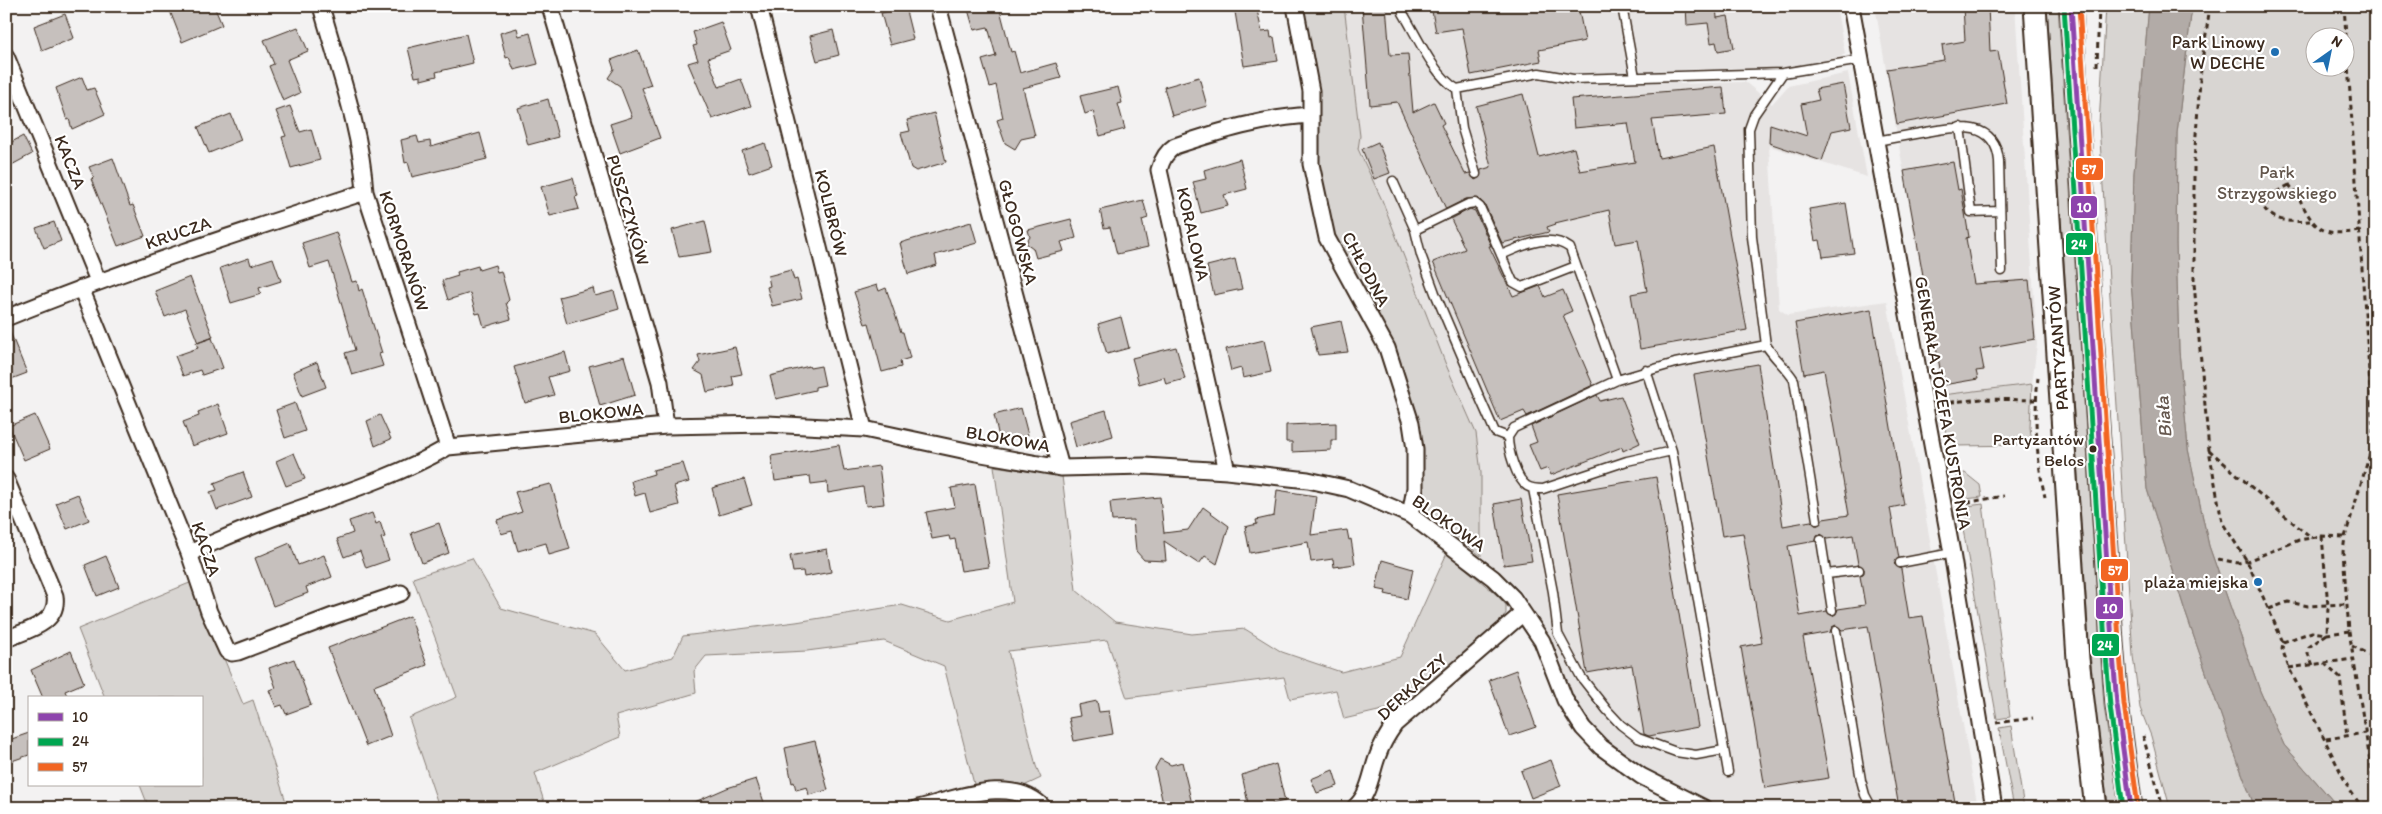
<svg xmlns="http://www.w3.org/2000/svg" width="2382" height="814" font-family="Itim,sans-serif">
<style>
.built{fill:#e6e3e2}
.green{fill:#d8d5d2;stroke:#8a8078;fill-rule:evenodd}
.water{fill:#b2aba7;stroke:#827770}
.building{fill:#c6c0bd;stroke:#3b2a1e;fill-rule:evenodd}
.lines{fill:none;stroke-linecap:round;stroke-linejoin:round}
.lane-casing{stroke:#3b2a1e;stroke-width:11}
.street-casing{stroke:#3b2a1e;stroke-width:19}
.secondary-casing{stroke:#3b2a1e;stroke-width:25}
.path{stroke:#3b2a1e;stroke-width:3;stroke-dasharray:5 4;stroke-linecap:butt}
.lane{stroke:#fff;stroke-width:8}
.street{stroke:#fff;stroke-width:15}
.secondary{stroke:#fff;stroke-width:21}
.bus-1-casing{stroke:#fff;stroke-width:9}
.bus-2-casing{stroke:#fff;stroke-width:9}
.bus-3-casing{stroke:#fff;stroke-width:9}
.bus-1{stroke:#8e44ad;stroke-width:5}
.bus-2{stroke:#00a651;stroke-width:5}
.bus-3{stroke:#f26522;stroke-width:5}
.poi-dot{fill:#1f6fb2;stroke:#fff;stroke-width:2}
.bus-dot{fill:#3b2a1e;stroke:#fff;stroke-width:2}
.labels{text-anchor:middle;stroke-width:4.5;stroke-linejoin:round;paint-order:stroke}
.bus-label{font-size:17px;fill:#3b2a1e;stroke:#fff;text-anchor:end}
.poi-label{font-size:18px;fill:#3b2a1e;stroke:#fff;text-anchor:end}
.street-label{font-size:18px;fill:#3b2a1e;stroke:#fff}
.park-label{font-size:18px;fill:#62554b;stroke:#fff}
.water-label{font-size:19px;font-style:italic;fill:#65574e;stroke:#fff}
.line-badge{stroke:#fff;stroke-width:2}
.badge-label{font-size:14px;text-anchor:middle;font-weight:bold;fill:#fff}
</style>
<rect width="100%" height="100%" fill="#f3f2f2"/>
<filter id="ink" filterUnits="userSpaceOnUse"><feTurbulence type="fractalNoise" baseFrequency=".02" numOctaves="2"/><feDisplacementMap in="SourceGraphic" scale="10" xChannelSelector="R" yChannelSelector="G"/><feConvolveMatrix kernelMatrix="1 2 1 2 8 2 1 2 1" color-interpolation-filters="sRGB"/></filter>
<g filter="url(#ink)">
<path class="built" d="M1344,6h492l9,48 -5,3 -57,11 -104,2 1,14 65,-2 27,22 16,-18 60,-13 19,104 -98,-31 10,163 9,6 99,-14 91,507h-254l-27,-11 -55,-30 -35,-25 -18,-19 -15,-24 -13,-38 -27,-49 -13,-21 -40,-35v-83l-5,-40 -30,-68 -64,-165 -24,-51 2,-13z
M1875,6h140l22,338 -5,40 -90,11z"/>
<path class="green" d="M1302,6h42l16,130 -2,13 24,51 64,165 30,68 5,40v83l-51,-41 -7,-11 -1,-57 -29,-102 -28,-56 -32,-52 -16,-65z
M2047,6h11l46,700 15,102h-10l-12,-77 -8,-90z
M2106,6h43l-15,167 -3,108 16,208 38,122 42,122 28,75h-85l-19,-72 -11,-28 -7,-52 -34,-532z
M2192,6h184v802h-37l-55,-63 -24,-54 -51,-145 -21,-97 -9,-98 -3,-107 1,-111zM2314,38h30v30h-30z
M2032,384l-2,43 2,18 -78,1 -3,-5 -5,-4 -4,-42z
M994,466l68,10 14,114 39,32 77,12 53,-5 37,23 59,20 59,-15 47,-104 50,42 9,10v8l-4,7 -6,10 -88,74 -64,15 -8,-29 -46,9 -6,-22 -157,21 -20,-58 -99,11 28,115 5,12 -17,8 -17,-3 -32,5 -31,-122 -60,-25 -77,10 -101,5 -12,15 2,22 -80,23 4,21 -85,36 11,35h-116l8,-4 -29,-86 48,-21 -44,-119 59,-20 29,50 94,26 30,36 48,-13 10,-21 113,-14 106,-17 48,15 63,-18z
M1965,473l15,12 2,12 -24,3c-2,-10 -4,-17 0,-26z
M1983,504l27,213 -13,2 -38,-212z
M192,582l51,122 10,-4 35,108h-139l-9,-23h61v-87h-96l-27,-69z
M2011,726l13,82h-10l-15,-80z"/>
<path class="water" d="M2149,6h43l-15,127 -1,111 3,107 9,98 21,97 51,145 24,54 55,63h-84l-28,-75 -42,-122 -38,-122 -16,-208 3,-108z"/>
<path class="building" d="M181,6h33l8,19 -40,17 -12,-31z
M967,6h32l12,46 3,-1 6,22 36,-10 5,15 -38,10 12,48 -14,3 -6,10 -10,-6 -8,-23 6,-2 -7,-33 -6,2 -8,-27 14,-4 -8,-29 -14,3z
M1234,6h22l6,26 8,-1 1,7 3,-1 4,24 -34,5z
M1362,6h24l4,49 18,-1 5,58 21,-10 10,21 -3,2 24,49 5,-1 5,7 5,-3 1,-7 10,-3 -15,-61 47,-12 16,63 35,-9 6,23 55,-9 -7,-39 -54,5 -3,-29 152,-12 3,27 -74,6 7,38 55,-11 33,183 -107,19 -9,-55 16,-3 -9,-51 -23,4 -6,-34 -54,13 1,1 -9,3 2,5 -47,11 -17,-38 -7,-7 -12,1 -20,10 -49,-107 -27,3z
M1431,6h147l7,35 -46,9 2,11 -70,14 -9,-47 -26,4z
M1686,6h30l1,12 11,-2 6,32 -16,3 -2,-9 -5,1 -3,-20 -21,2z
M1963,6h25l2,46 8,-1 9,53 -110,20 -10,-55 57,-9 -2,-15 23,-4z
M905,7l8,32 -23,6 -9,-32z
M65,14l9,24 -32,13 -8,-25z
M721,22l10,28 -23,8 11,29 22,-8 10,27 -39,13 -24,-56 10,-3 -5,-14 4,-1 -4,-13z
M298,27l10,24 -21,9 13,33 -17,8 -14,-35 5,-2 -10,-24z
M517,28l2,8 11,-3 8,31 -24,6 -5,-13 -3,1 -6,-25z
M833,30l6,25 -22,6 -7,-25z
M466,34l7,29 -37,9 1,4 -16,4v-4l-6,1 -7,-29z
M638,50l13,35 -9,3 18,50 -40,15 -10,-29 22,-7 -12,-31 -12,-8 6,-9 -3,-9z
M82,77l5,13 7,-2 11,26 -33,15 -3,-10 -2,1 -11,-32z
M1199,77l8,29 -35,10 -8,-29z
M1843,84l8,43 -19,4 -10,30 -53,-18 1,-19 37,12 -6,-32 18,-4 -3,-11z
M1118,87l4,16 -4,1 7,25 -25,7 -7,-25 -8,3 -5,-18z
M548,99l10,38 -30,8 -10,-37z
M290,106l10,26 11,-3 9,31 -29,8 -9,-31 4,-1 -10,-25z
M934,113l12,49 -30,9 -5,-3 -10,-35 9,-2 -3,-11z
M231,114l10,26 -32,13 -11,-26z
M480,133l7,26 -75,18 -4,-15 -3,1 -4,-23 16,-4 2,7 11,-2 1,6z
M23,136l9,18 -26,14v-23z
M1378,142l12,31 -16,6 -12,-30z
M765,143l7,22 -23,8 -7,-22z
M113,158l17,48 3,-1 12,31 -27,10 -27,-67 3,-1 -5,-11z
M1240,159l7,30 -23,6 4,11 -27,7 -8,-31 13,-3 -2,-9z
M1953,162l5,28 3,-1 8,48 -3,1 8,46 55,-4 6,59 -55,10 4,21 -8,1 2,8 -35,6 -39,-214z
M573,178l5,18 -3,1 4,12 -29,7 -9,-29z
M1143,200l5,18 -6,2 6,27 -31,7 -7,-27 -6,1 -4,-18z
M1846,203l8,50 -31,4 -3,-17 -5,1 -6,-32z
M1470,209l5,2 16,35h-2l24,50 27,-10 5,11 18,-7 9,21 -9,4 30,70 -66,31 -3,-5 -24,10 -67,-159 32,-13 -14,-30z
M1071,219l5,19 -15,4 3,9 -28,7 -3,-10 -7,-5 4,-6 -2,-7z
M705,221l7,31 -33,5 -7,-27z
M54,222l7,19 -17,7 -8,-20z
M971,222l6,21 -42,12 2,10 -29,9 -8,-31z
M336,232l16,50 5,-1 2,10 3,-2 20,64 -3,1 4,12 -31,9 -7,-22 10,-3 -26,-88 -19,6 -8,-25z
M249,258l2,7 22,-7 8,23 -22,7 2,6 -30,9 -11,-35z
M1235,259l7,30 -28,6 -7,-29z
M495,265l2,7 4,-1 8,29 -3,3 5,16 -27,8 -4,-14 -4,1 -6,-21 -22,7 -6,-19 16,-5 -1,-4 21,-6 1,4z
M791,270l3,10 3,-1 5,20 -30,7 -5,-19 3,-1 -2,-10z
M190,277l23,60 -15,6 -13,-34 -20,8 -10,-26z
M877,285l2,6 7,-3 15,44h2l7,26 -10,3 1,6 -19,5 -13,-49 -4,1 -11,-32z
M593,288l2,8 19,-5 5,18 -52,15 -8,-27z
M1871,309l33,196 -14,3 9,50 -5,6 7,5 8,49 14,-2 33,192h-57l-31,-182 -26,4 -6,-5 -4,2 -2,5 -27,5 26,141 -64,10 -24,-141 21,-4 -19,-110 -21,3 -28,-161 64,-11 25,162 28,-5 4,4h3l5,-6 26,-4 -25,-145 -20,4 -9,-51zM1821,534l6,5 26,-4 5,29 6,5v4l-4,3 5,29 -27,4 -2,5 -4,2 -5,-5 -27,5 -12,-70 28,-5 1,-5z
M1121,317l8,31 -22,6 -9,-30z
M1341,321l7,31 -30,3 -7,-28z
M6,327h2l19,46 -21,8z
M212,338l11,30 -21,7 -2,-5 -17,6 -8,-20 23,-8 -2,-5z
M1264,340l7,32 -28,6 -2,-10 -10,3 -5,-22z
M735,347l7,27 -10,2 2,10 -27,6 -4,-17 -9,-5 6,-8 -2,-7z
M1176,347l9,32 -19,5 -2,-7 -25,7 -7,-26z
M565,352l5,19 -22,6 6,18 -29,8 -11,-36z
M624,356l11,39 -35,11 -11,-40z
M317,362l9,25 -24,9 -9,-24z
M809,366l1,2 11,-2 4,19 -10,2v3l-39,9 -6,-23z
M1597,395l3,6 21,-5 19,47 -17,8 -1,-4 -71,28 -3,-7 -8,3 -11,-26 8,-3 -6,-16z
M295,403l10,28 -20,7 -9,-28z
M218,404l10,29 -36,13 -9,-24 16,-6 -1,-4z
M1021,408l7,27 -28,7 -6,-27z
M1106,410l7,26 -37,11 -7,-26z
M35,415l15,34 -26,11 -15,-34z
M380,415l11,24 -16,7 -8,-25z
M1336,423v17h-5v10l-39,2v-10h-6v-17z
M839,445l5,26 35,-5 5,38 -18,2 -3,-19 -35,6 -1,-11 -16,2 -1,-8 -35,5 -4,-25z
M294,453l11,26 -19,7 -10,-25z
M683,463l6,19 -15,4 5,19 -29,8 -5,-20 -10,3 -4,-15 23,-7 -1,-4z
M243,472l9,25 -35,13 -7,-18 7,-2 -3,-7z
M1656,477l42,250 -49,9 -5,-2 -12,-69 -45,8 -30,-179z
M744,479l8,26 -33,10 -7,-27z
M551,484l19,65 -21,6 -3,-12 -28,8 -6,-20 -11,3 -4,-14 25,-8 -7,-20z
M975,484l14,83 -28,4 -6,-32 -5,1 -1,-4 -17,3 -6,-27 29,-5 -4,-19z
M1277,490l39,6 -5,39 36,-5 2,10 2,-1 4,25 -21,3 -1,-8 -22,3 -3,-20 -58,11 -5,-26 12,-3 -1,-4 18,-4z
M78,494l11,26 -22,9 -11,-26z
M1160,497l4,36 24,-3 15,-23 26,19 -12,38 -12,-8 -6,8 -35,-23 2,20 -22,-1 -8,-9 -3,-31 -21,1 -2,-19z
M1521,499l11,62 -28,4 -10,-61z
M372,513l4,11 4,-2 5,15 -4,1 8,22 -23,8 -6,-17 -16,6 -7,-18 16,-6 -4,-12z
M439,523l10,30 -27,10 -11,-30z
M290,543l8,22 26,-10 8,22 -26,10 2,6 -35,13 -18,-48z
M827,549l4,23 -27,5 -1,-6 -10,1 -3,-16z
M106,556l13,31 -22,9 -12,-31z
M1382,560l31,9 -6,30 -22,-5 1,-3 -10,-2z
M410,616l17,49 -53,21 17,50 -25,10 -38,-98z
M71,651l13,32 -19,8 3,7h-25l-12,-28z
M294,659l17,46 -25,9 -4,-9 -6,2 -7,-17 7,-2 -7,-20z
M1516,670l20,57 -27,9 -20,-56z
M1097,701l2,11 10,-1 4,23 -39,7 -5,-23 11,-2 -2,-11z
M29,733v22l-23,8v-22z
M815,741l13,49 -19,5 -2,-8 -11,3 -2,-8 -2,1 -7,-35z
M1160,759l11,6 11,-3 11,46h-29l-9,-40z
M1551,760l10,26 -30,12 -10,-27z
M1276,764l9,37 -13,3 1,4h-24l-7,-33z
M1333,770l5,16 -21,7 -6,-14z
M756,779l10,29h-85l46,-20z"/>
<g class="lines">
<g class="lane-casing">
<path id="lane" d="M1402,6l1,7c14,23 31,63 54,76l82,-16 34,6 210,-6 78,-13
M1622,6l13,71
M1783,73l-29,42 -5,14 3,108 14,108c8,13 20,22 28,35l23,140
M1457,89l5,39 14,46
M1960,127l11,85 29,-1
M1876,141c17,-3 33,-6 50,-9 30,-5 69,-13 73,29l3,110
M1393,181l22,49 53,-26 7,-1 5,4 33,75 9,5 54,-21
M1415,230l6,25 14,38 44,103 16,36 13,5
M1501,255c22,-9 47,-23 69,-7l47,132
M1646,370l26,81 56,321
M1672,451l-45,10 -84,28c-6,0 -11,0 -16,-3 -11,-7 -19,-36 -19,-49l6,-9 103,-48 58,-17 91,-18
M1533,489l20,103 5,42 23,43 26,33 14,15 17,13 38,14 20,3 28,-5
M1821,540l11,70
M1900,563l52,-10
M1827,574l32,-4
M1836,631l25,149 4,15 7,13"/>
</g>
<g class="street-casing">
<path id="street" d="M321,6c17,61 40,123 44,186l83,255
M550,6l110,376 6,44
M759,6l105,423
M938,6l123,462
M1295,6l16,85v73l16,74 60,110 24,75 4,26v39l-5,27
M1851,6l101,547 42,255
M6,56l92,225
M81,288l108,265 20,59 18,39 5,2 6,-1 95,-36 68,-23
M6,318c118,-48 238,-87 359,-126
M1227,471l-68,-301c3,-11 7,-18 16,-24 45,-15 88,-28 135,-31
M6,479l49,117c4,28 -28,34 -49,43
M189,553c31,-13 61,-27 92,-38 56,-20 115,-38 167,-68l218,-21 101,-2 97,5 112,24 85,15 84,-2 82,5 81,9 41,9 61,26 83,63 20,20 29,43 23,59 18,28 18,19 40,29 63,32
M918,808c38,-9 94,-34 126,0
M1354,808c16,-13 17,-36 24,-53 4,-12 10,-21 17,-31l128,-111"/>
</g>
<g class="secondary-casing">
<path id="secondary" d="M2035,6l43,653 18,149
M2071,6l41,636 5,63 14,103"/>
</g>
<path class="path" d="M2210,6l-9,62 -7,93v122l15,167 13,72 25,39 36,81 -1,7 7,19 60,121 10,14h17
M2344,6l29,423 -2,21 -26,87 -2,15 6,79 27,167
M2097,66l2,-60
M2286,166c1,6 1,15 4,20 3,4 7,7 9,12 17,34 23,38 61,33
M2289,185l-18,10 -7,13c11,15 30,14 46,13
M2038,377c-4,40 -2,80 7,120
M1941,403l41,-4 53,1
M2209,450l71,62 32,26
M1958,504l46,-8
M2322,536l6,70 -1,28
M2218,559l20,4 9,-2 52,-21 23,-4 23,1
M2269,609l19,-7 20,4 38,-2
M2283,642l29,-10 15,2 22,-3
M2352,646l24,12
M2324,663l16,15 7,58
M2313,665l-5,-11 1,-7 18,-13
M2289,668l64,-9
M1996,723l37,-5
M2143,736l20,72
M2326,739l39,-6"/>
<use href="#lane" class="lane"/>
<use href="#street" class="street"/>
<use href="#secondary" class="secondary"/>
<g class="bus-1-casing">
<path id="bus-1" d="M2071,6l41,636 5,63 14,103"/>
</g>
<g class="bus-2-casing">
<path id="bus-2" d="M2064,6l41,637 5,63 13,102"/>
</g>
<g class="bus-3-casing">
<path id="bus-3" d="M2079,6l40,635 5,63 14,103"/>
</g>
<use href="#bus-1" class="bus-1"/>
<use href="#bus-2" class="bus-2"/>
<use href="#bus-3" class="bus-3"/>
</g>
</g>
<g class="poi-dot">
<circle cx="2275" cy="52" r="5"/>
<circle cx="2258" cy="582" r="5"/>
</g>
<circle class="bus-dot" cx="2093" cy="449" r="4.5"/>
<g class="labels">
<g class="bus-label">
<text x="2084" y="445">Partyzantów<tspan x="2084" dy="21">Belos</tspan></text>
</g>
<g class="poi-label">
<text x="2265" y="48">Park Linowy<tspan x="2265" dy="21">W DECHE</tspan></text>
<text x="2248" y="588">plaża miejska</text>
</g>
<g class="street-label">
<text transform="translate(70 162) rotate(68)" y="6">KACZA</text>
<text transform="translate(628 210) rotate(74)" y="6">PUSZCZYKÓW</text>
<text transform="translate(831 213) rotate(76)" y="6">KOLIBRÓW</text>
<text transform="translate(1018 232) rotate(75)" y="6">GŁOGOWSKA</text>
<text transform="translate(178 233) rotate(-19)" y="6">KRUCZA</text>
<text transform="translate(1193 234) rotate(77)" y="6">KORALOWA</text>
<text transform="translate(404 251) rotate(72)" y="6">KORMORANÓW</text>
<text transform="translate(1366 269) rotate(62)" y="6">CHŁODNA</text>
<text transform="translate(2058 348) rotate(-94)" y="6">PARTYZANTÓW</text>
<text transform="translate(1943 403) rotate(80)" y="6">GENERAŁA JÓZEFA KUSTRONIA</text>
<text transform="translate(601 413) rotate(-6)" y="6">BLOKOWA</text>
<text transform="translate(1008 439) rotate(10)" y="6">BLOKOWA</text>
<text transform="translate(1449 523) rotate(35)" y="6">BLOKOWA</text>
<text transform="translate(206 549) rotate(71)" y="6">KACZA</text>
<text transform="translate(1412 687) rotate(-43)" y="6">DERKACZY</text>
</g>
<g class="park-label">
<text x="2277" y="178">Park<tspan x="2277" dy="21">Strzygowskiego</tspan></text>
</g>
<g class="water-label">
<text transform="translate(2163 417) rotate(-95)" y="7">Biała</text>
</g>
</g>
<g class="line-badge">
<rect x="2075" y="157" width="29" height="24" rx="5" fill="#f26522"/>
<rect x="2070" y="195" width="28" height="24" rx="5" fill="#8e44ad"/>
<rect x="2065" y="232" width="29" height="24" rx="5" fill="#00a651"/>
<rect x="2100" y="558" width="29" height="24" rx="5" fill="#f26522"/>
<rect x="2095" y="596" width="29" height="24" rx="5" fill="#8e44ad"/>
<rect x="2091" y="633" width="29" height="24" rx="5" fill="#00a651"/>
</g>
<g class="badge-label">
<text x="2089" y="174">57</text>
<text x="2084" y="212">10</text>
<text x="2079" y="249">24</text>
<text x="2115" y="575">57</text>
<text x="2110" y="613">10</text>
<text x="2105" y="650">24</text>
</g>
<rect width="2382" height="814" fill="none" stroke="#fff" stroke-width="25"/>
<rect x="12" y="12" width="2357" height="789" fill="none" stroke="#3b2a1e" stroke-width="2" filter="url(#ink)"/>
<rect x="28" y="696" width="175" height="90" fill="#ffffff" stroke="#b1aaa5"/>
<rect x="38" y="713" width="25" height="8" fill="#8e44ad" stroke="#b1aaa5"/>
<text x="72" y="722" font-size="15" fill="#3b2a1e">10</text>
<rect x="38" y="738" width="25" height="8" fill="#00a651" stroke="#b1aaa5"/>
<text x="72" y="746" font-size="15" fill="#3b2a1e">24</text>
<rect x="38" y="763" width="25" height="8" fill="#f26522" stroke="#b1aaa5"/>
<text x="72" y="772" font-size="15" fill="#3b2a1e">57</text>
<g transform="translate(2330 52) rotate(33)"><circle r="24" fill="#ffffff" stroke="#b1aaa5"/>
<path d="M0-4L9 19L0 12L-9 19Z" fill="#1f6fb2"/>
<text y="-8" font-size="14" font-weight="bold" text-anchor="middle" fill="#3b2a1e">N</text>
</g>
</svg>
